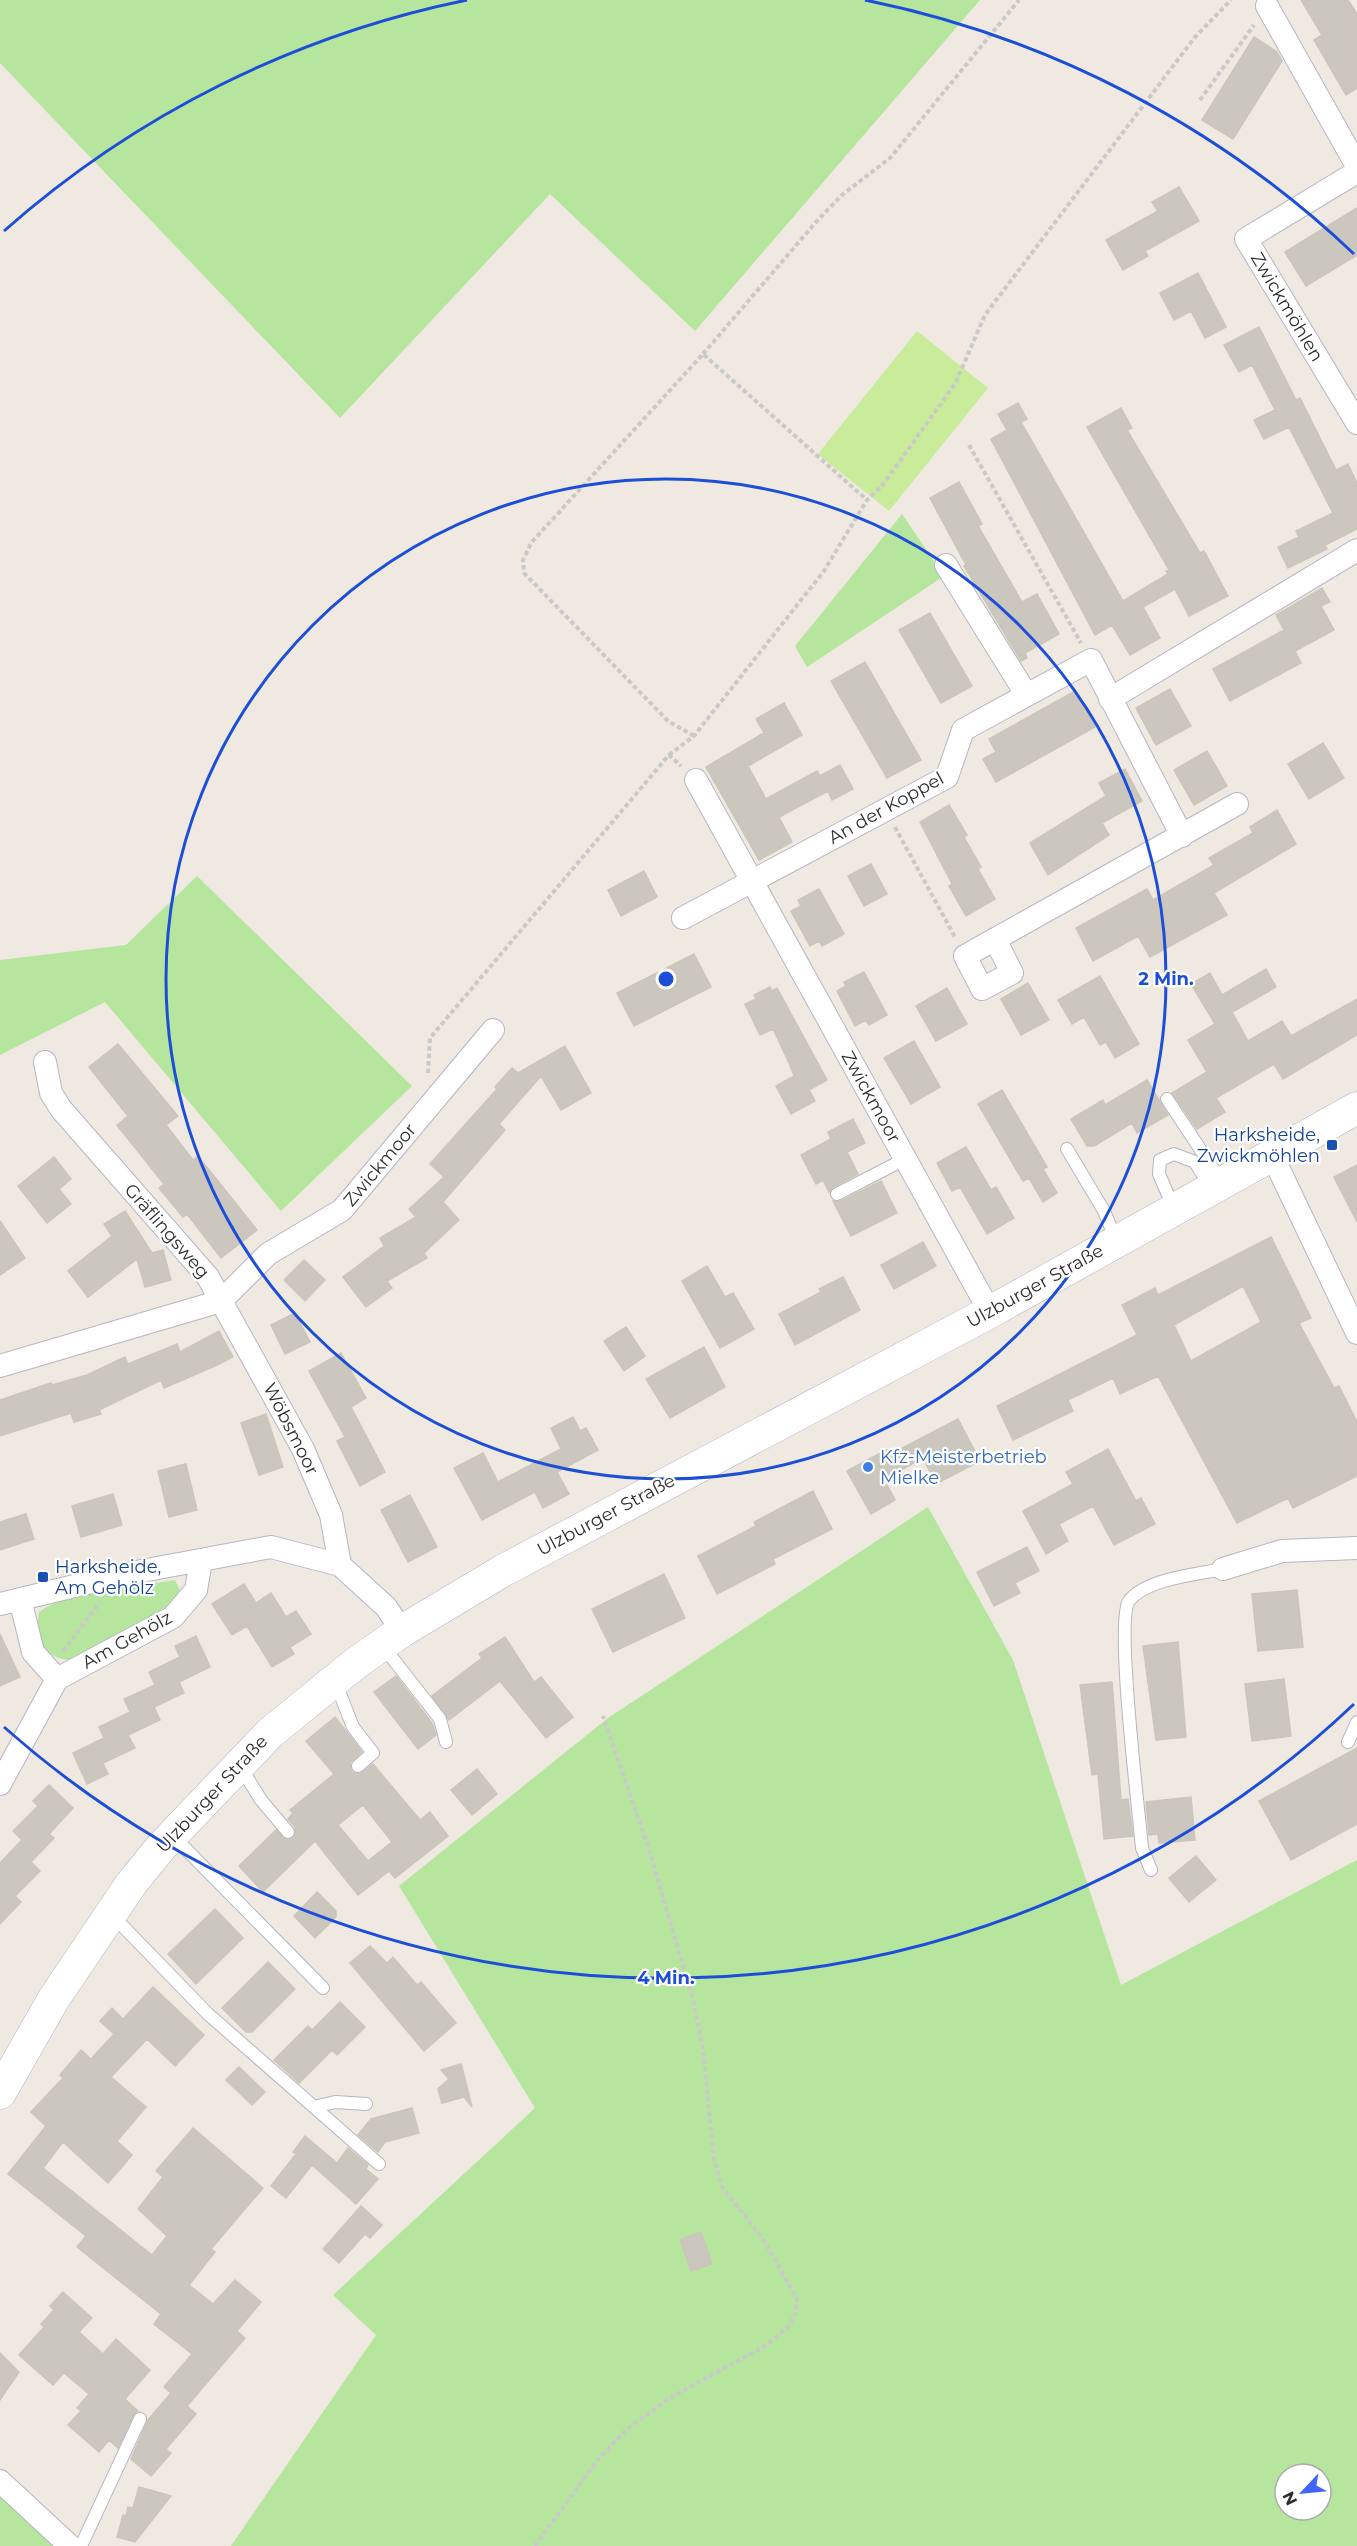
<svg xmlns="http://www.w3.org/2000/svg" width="1357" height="2546" font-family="Montserrat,sans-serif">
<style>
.green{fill:#b6e59e;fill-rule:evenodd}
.pitch{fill:#c9ec9a}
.building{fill:#cbc7bf;stroke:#cbc5ba;stroke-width:1.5;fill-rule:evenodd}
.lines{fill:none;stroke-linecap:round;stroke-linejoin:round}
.service-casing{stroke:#b4b7c1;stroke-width:14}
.minor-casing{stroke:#b4b7c1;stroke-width:24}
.secondary-casing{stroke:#b4b7c1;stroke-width:33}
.path{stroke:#c9c9c9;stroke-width:4;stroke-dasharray:4.5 3;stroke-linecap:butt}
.service{stroke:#fff;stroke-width:12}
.minor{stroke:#fff;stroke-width:22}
.secondary{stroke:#fff;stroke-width:32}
.ring{fill:none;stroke:#1d4ed8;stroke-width:3}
.transit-dot{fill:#1a4fb4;stroke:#fff;stroke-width:2}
.shop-dot{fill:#3f7fe0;stroke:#fff;stroke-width:2}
.labels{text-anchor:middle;stroke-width:4.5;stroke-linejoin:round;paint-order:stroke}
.street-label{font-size:18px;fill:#2e2e2e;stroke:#fff}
.transit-label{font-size:18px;fill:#164399;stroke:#fff;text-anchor:end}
.shop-label{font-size:18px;fill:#366cbe;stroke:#fff;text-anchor:start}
.centre{fill:#1d4ed8;stroke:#fff;stroke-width:3}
.ring-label{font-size:18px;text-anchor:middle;font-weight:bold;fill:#1d4ed8;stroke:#fff;stroke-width:4.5;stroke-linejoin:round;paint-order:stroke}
</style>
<rect width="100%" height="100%" fill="#efe9e1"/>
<path class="green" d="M0,0h980l-285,331 -145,-137 -210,224 -340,-355z
M902,514l42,62 -137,91 -12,-21z
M197,876l215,210 -131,125 -176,-209 -105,53v-95l126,-15z
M928,1507l85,153 108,325 236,-125v686h-1126l145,-211 -43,-40 202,-187 -136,-222 209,-168zM1285,2474h36v36h-36z
M175,1580l5,10 -7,11 -11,9 -92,50c-28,-3 -36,-21 -31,-48 34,-24 96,-25 136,-32z
M0,2485l63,61h-63z"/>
<path class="pitch" d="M917,331l71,57 -99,123 -71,-57z"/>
<path class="building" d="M1301,0h47l9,14v74l-11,7 -32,-55 8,-5z
M1254,37l23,15 5,9 -49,78 -31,-19z
M1179,187l20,34 -54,30 3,5 -25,14 -17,-30 52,-29 -6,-9z
M1357,208v47l-51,31 -21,-34z
M1198,273l28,54 -21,11 -14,-27 -17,9 -14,-27z
M1259,327l37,73 4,-2 36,72 12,-6 9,19v46l-32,16 2,4 -39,19 -10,-21 21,-10 -3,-6 37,-18 -44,-86 -25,12 -10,-19 21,-10 -23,-45 -13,7 -15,-27z
M1018,403l9,16 -6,3 102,179 45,-27 -2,-3 3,-1 -82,-143 34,-19 11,20 -5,2 73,123 4,-2 24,45 -39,20 -14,-27 -32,18 17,31 -30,17 -18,-30 -17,10 -104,-196 16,-9 -9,-16z
M959,482l23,42 -4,2 44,76 15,-8 22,40 -34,19 2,5 -6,3 -57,-95 2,-1 -36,-67z
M1322,588l8,14 -9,4 13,24 -39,21 6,12 -71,38 -17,-32 71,-39 -8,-15z
M930,613l42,73 -31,17 -42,-73z
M865,662l56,98 -34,18 -56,-97z
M1170,689l21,37 -35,19 -20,-37z
M1075,691l20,36 -99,55 -13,-23 13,-7 -7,-13z
M784,703l18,32 -54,31 18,33 51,-28 3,5 20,-11 13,24 -21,11 -4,-9 -49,26 13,25 -33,18 -53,-93 58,-34 -8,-14z
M1323,743l21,35 -35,21 -21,-35z
M1207,751l20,35 -33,19 -20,-35z
M1125,769l17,32 -40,22 7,12 -61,40 -18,-32 76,-47 -7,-13z
M949,805l18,30 -3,2 17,30 -3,2 17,30 -29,17 -17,-30 3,-2 -32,-62z
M1277,810l19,34 -82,49 13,22 -77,42 -12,-21 -45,25 -17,-33 71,-39 6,11 61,-35 -5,-7 44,-25 -3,-6z
M871,864l16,30 -23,12 -16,-30z
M644,871l13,26 -36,19 -13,-26z
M819,889l25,45 -22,12 -3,-5 -9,5 -19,-35 10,-5 -3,-6z
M694,954l17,33 -77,39 -17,-33z
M1266,969l10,18 -44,25 16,29 34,-20 9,15 66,-37v36l-74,44 -9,-15 -58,34 9,14 -28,17 -25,-36 35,-21 -19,-32 27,-16 -24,-40 19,-11 12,22z
M864,972l23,43 -18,10 -3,-5 -11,6 -18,-35 9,-5 -2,-4z
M1100,976l39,68 -24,14 -9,-16 -6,3 -16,-28 -12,7 -14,-24z
M1028,983l21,37 -28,15 -20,-36z
M770,987l2,4 5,-3 50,92 -18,10 6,11 -24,13 -15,-28 18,-10 -4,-11 -17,-36 -13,6 -15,-31 11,-5 -2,-4z
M947,988l20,36 -31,17 -20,-35z
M914,1041l26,46 -29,17 -27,-46z
M118,1044l60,72 -12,9 27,35 5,-4 59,74 -36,28 -34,-44 -4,3 -24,-29 5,-4 -47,-59 11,-9 -39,-49z
M565,1046l26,47 -30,17 -20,-34 -42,48 6,6 -62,72 16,18 -35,33 3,5 -40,23 5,7 -26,19 -23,-30 41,-31 -4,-8 36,-21 -7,-8 35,-32 -14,-13 67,-75 -2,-2 17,-19 6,5z
M1147,1080l21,35 -31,18 -5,-10 -38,23h-7l-16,-27 32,-19 2,5z
M1002,1090l45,77 -4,2 14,24 -14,9 -14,-24 -6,3 -45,-77z
M853,1119l12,24 -18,9 11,22 -25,13 -4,5 -6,-12 -7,4 -15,-29 30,-16 -3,-7z
M966,1147l25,43 5,-3 18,31 -27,16 -27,-47 -8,4 -15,-28z
M54,1157l17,22 -12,10 12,15 -24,19 -29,-37z
M1357,1165v57l-23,-45z
M881,1181l16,32 -46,23 -18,-35h8z
M125,1211l27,42 11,-3 8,30 -26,7 -8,-28 -49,38 -20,-26 44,-35 -8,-12z
M0,1221l25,37 -25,17z
M1271,1237l40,81 -12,5 35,65 5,-2 18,36v54l-64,32 -5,-10 -51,25 -79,-147 -38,18 -7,-16 -45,22 5,11 -60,29 -16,-34 140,-71 -15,-30 33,-17 3,7zM1243,1286l18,36 -70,39 -17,-36z
M923,1242l13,24 -42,23 -13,-24z
M304,1260l21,20 -20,21 -21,-21z
M707,1266l18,31 8,-4 21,36 -34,19 -38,-67z
M843,1277l17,33 -65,35 -16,-31 42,-22 -2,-3z
M295,1313l15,29 -25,12 -14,-29z
M626,1327l19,29 -21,15 -20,-30z
M219,1331l14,26 -18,9 -51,22 -3,-8 -62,30 2,4 -27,8 -3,-9 -71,23v-36l51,-17 1,2 35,-10 38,-18 3,7 49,-20 3,8z
M704,1347l21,40 -55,31 -24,-39z
M341,1353l25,45 -15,9 34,65 -25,14 -23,-45 8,-4 -36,-66z
M266,1414l17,53 -24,8 -18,-52z
M573,1417l7,14 6,-3 12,22 -41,22 12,22 -26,14 -8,-16 -53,28 -28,-52 29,-15 15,29 63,-33 -10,-21z
M958,1419l22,42 -44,23 -13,-26 -39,21 11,21 -24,14 -24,-43 39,-21 3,5z
M1108,1449l28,52 5,-3 14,26 -41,21 -21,-39 -34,18 9,17 -22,13 -23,-43 50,-27 -7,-12z
M186,1464l11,46 -28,7 -11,-46z
M813,1491l19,38 -59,30 2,5 -58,30 -19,-38 58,-30 -2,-4z
M113,1494l9,31 -41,12 -9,-31z
M410,1495l27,52 -29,15 -27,-52z
M26,1514l8,25 -34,11v-28z
M1027,1547l12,24 -24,12 5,10 -26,13 -17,-34z
M664,1574l21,44 -72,34 -21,-43z
M244,1584l12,19 15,-10 15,24 10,-6 15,23 -21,13 4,7 -22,13 -25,-41 -15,9 -20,-31z
M1297,1590l6,57 -45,4 -6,-57z
M0,1634l20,43 -20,9z
M196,1636l14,31 -31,15 5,11 -30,14 6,13 -32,15 7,13 -32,15 5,11 -21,10 -14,-31 31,-15 -5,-11 31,-15 -6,-13 31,-14 -6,-13 31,-15 -5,-11z
M505,1637l29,45 7,-5 32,40 -27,21 -46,-57 -51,39 -17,-24 50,-38 -3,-4z
M1178,1642l8,95 -30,3 -13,-94z
M396,1676l36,47 4,12 -18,14 -44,-57z
M1284,1679l7,57 -39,5 -7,-57z
M1112,1682l9,118 7,-1 5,37 -29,3 -6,-65 -6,1 -12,-90z
M335,1717l27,35 -12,11 2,9 8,2 13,-10 47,56 10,-8 18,24 -53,42 -6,-7 -31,24 -43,-54 -52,51 -24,-26 37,-36 10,10 9,-5v-8l-7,-8 5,-6 -3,-3 44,-36 -28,-33zM363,1805l29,37 -24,19 -30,-36z
M1357,1748v76l-66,36 -32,-59z
M477,1769l20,25 -25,21 -21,-25z
M49,1785l24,23 -24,26 5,4 -23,24 9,9 -25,25 6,6 -21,22v-61l22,-23 -9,-9 25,-25 -5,-5z
M1191,1797l4,43 -36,3 -1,-9 -9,1 -3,-33z
M1196,1856l20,24 -27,22 -20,-24z
M317,1892l19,19v6l-21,21 -21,-22z
M215,1909l28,29 -47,46 -28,-30z
M370,1946l17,17 6,-6 24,28 4,-3 35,41 -32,28 -74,-88z
M268,1962l27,27 -43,43h-6l-24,-24z
M153,1987l51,48 -29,31 -28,-27 -36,38 35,30 -29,34 15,14 -24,28 -45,-41 -20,26 109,87 15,-19 -29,-27 25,-32 -7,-6 37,-43 70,60 -52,61 4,3 -26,33 24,19 22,-24 26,22 -24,29 8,7 -58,68 9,8 -30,35 5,4 -20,23 -20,-17 17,-39 23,-27 -7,-6 28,-33 -38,-30 7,-10 -84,-67 9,-11 -78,-62 38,-48 -15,-14 32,-34 -3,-3 21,-25 10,9 23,-25 -14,-13 12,-13 11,11z
M340,2002l25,25 -28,28 -5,-5 -33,33 -25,-23 34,-34 4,4z
M461,2064l1,3 10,40 -8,-10 -22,6 -4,-14 11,-10 -8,-9z
M239,2067l26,25 -13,13 -26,-25z
M412,2108l7,25 -34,9 -7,10 -20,-17 13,-16z
M305,2136l32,27 11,-15 20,17 -2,4 12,10 -22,25 -44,-39 -26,33 -15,-12 25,-32 -3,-2z
M361,2206l21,19 -12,13 -5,-4 -26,29 -16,-14z
M701,2232l11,32 -21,7 -11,-31z
M63,2292l29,26 -13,14 24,22 13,-15 34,31 -25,29 13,12 -5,5 -15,32 -9,-8 -10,12 -31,-27 13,-14 -4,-3 12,-14 -25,-21 -11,12 -34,-30 25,-28 -3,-3 13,-14 -4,-4z
M0,2353l19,19 -19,28z
M139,2487l32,9 -36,46 -18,-5 6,-22 3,1 2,-9 5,1z"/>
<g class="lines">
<g class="service-casing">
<path id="service" d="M1167,1099l55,83
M1067,1149l37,62 12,29
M837,1194l68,-35
M1174,1209l-15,-35 1,-14 14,-6 21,8 16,26
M382,1645l58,74 6,23
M335,1681l18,46 20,26 -15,13
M1348,1742l9,-20
M240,1766l21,34 27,32
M173,1836l150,152
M1151,1870l-9,-22c-3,-37 -27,-227 -13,-247 16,-22 69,-27 94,-32
M112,1915l96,99 171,150
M314,2107l21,-5 31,2
M81,2546l59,-127"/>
</g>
<g class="minor-casing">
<path id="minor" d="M1267,6l90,160
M1357,172l-111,67 111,184
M946,565l80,129
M1110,699l247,-149
M696,780l294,532
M683,918l264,-141 16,-47 128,-70 91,176
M995,939l17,34 -30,16 -17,-33 272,-152
M1272,1155l85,178
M0,1366l221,-65 -13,-24 -147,-168 -10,-16 -6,-31
M340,1565l-9,-50 -28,-66 -82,-148 47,-47 74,-44 151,-180
M1223,1569l59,-18 75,-3
M20,1599l13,53 24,27
M0,1604l120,-29 151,-28 69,18 46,42 16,24
M0,1784l57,-105 116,-62 23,-27 5,-29
M0,2481l70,65"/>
</g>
<g class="secondary-casing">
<path id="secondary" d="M0,2093l53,-93 78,-116 31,-38 108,-113 86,-70 46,-32 102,-61 486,-258 367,-204"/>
</g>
<path class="path" d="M1200,100l54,-75
M703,354l113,-132 26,-27 48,-37 129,-158
M969,445l112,198
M694,736l-26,-15 -144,-148 -1,-13 8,-17 172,-189 164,146
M669,755l25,-19 130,-165 43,-71 15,-14 73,-102 30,-69 210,-278 36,-37
M895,827l61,112
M428,1073l2,-35 239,-283 12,11
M63,1651l37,-49
M535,2546l61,-84 30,-32 42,-31 97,-53 23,-19 7,-13 2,-15 -34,-60 -41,-52 -8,-27 -11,-110 -9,-47 -45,-154 -46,-133"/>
<use href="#service" class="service"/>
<use href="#minor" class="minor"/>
<use href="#secondary" class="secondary"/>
</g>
<g class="ring">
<circle cx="666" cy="979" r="500"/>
<path d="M1354 1704A999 999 0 0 1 4 1727M4 231A999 999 0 0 1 467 0M865 0A999 999 0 0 1 1354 254"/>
</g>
<g class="transit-dot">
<rect x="1326" y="1139" width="12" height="12" rx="3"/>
<rect x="37" y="1571" width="12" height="12" rx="3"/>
</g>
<circle class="shop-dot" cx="868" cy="1467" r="6"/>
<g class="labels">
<g class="street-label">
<text transform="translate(1287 307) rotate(59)" y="6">Zwickmöhlen</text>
<text transform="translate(886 808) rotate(-29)" y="6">An der Koppel</text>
<text transform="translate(871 1097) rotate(61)" y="6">Zwickmoor</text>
<text transform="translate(380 1165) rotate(-50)" y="6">Zwickmoor</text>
<text transform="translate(167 1231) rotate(49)" y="6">Gräflingsweg</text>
<text transform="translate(1035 1286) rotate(-29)" y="6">Ulzburger Straße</text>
<text transform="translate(291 1429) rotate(63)" y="6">Wöbsmoor</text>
<text transform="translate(606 1515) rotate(-28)" y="6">Ulzburger Straße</text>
<text transform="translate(127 1640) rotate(-29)" y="6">Am Gehölz</text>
<text transform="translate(212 1794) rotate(-47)" y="6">Ulzburger Straße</text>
</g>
<g class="transit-label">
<text x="1320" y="1141">Harksheide,<tspan x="1320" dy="21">Zwickmöhlen</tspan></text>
<text x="55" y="1573" text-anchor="start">Harksheide,<tspan x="55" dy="21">Am Gehölz</tspan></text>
</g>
<g class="shop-label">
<text x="880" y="1463">Kfz-Meisterbetrieb<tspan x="880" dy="21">Mielke</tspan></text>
</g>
</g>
<circle cx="666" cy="979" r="9" class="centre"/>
<g class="ring-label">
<text x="1166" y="985">2 Min.</text>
<text x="666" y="1984">4 Min.</text>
</g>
<g transform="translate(1303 2492) rotate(244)"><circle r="28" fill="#ffffff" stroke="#ababab" stroke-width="1.5"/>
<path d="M0-4.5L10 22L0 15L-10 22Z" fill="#4264fb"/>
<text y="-9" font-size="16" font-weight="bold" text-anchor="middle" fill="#2e2e2e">N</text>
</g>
</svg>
